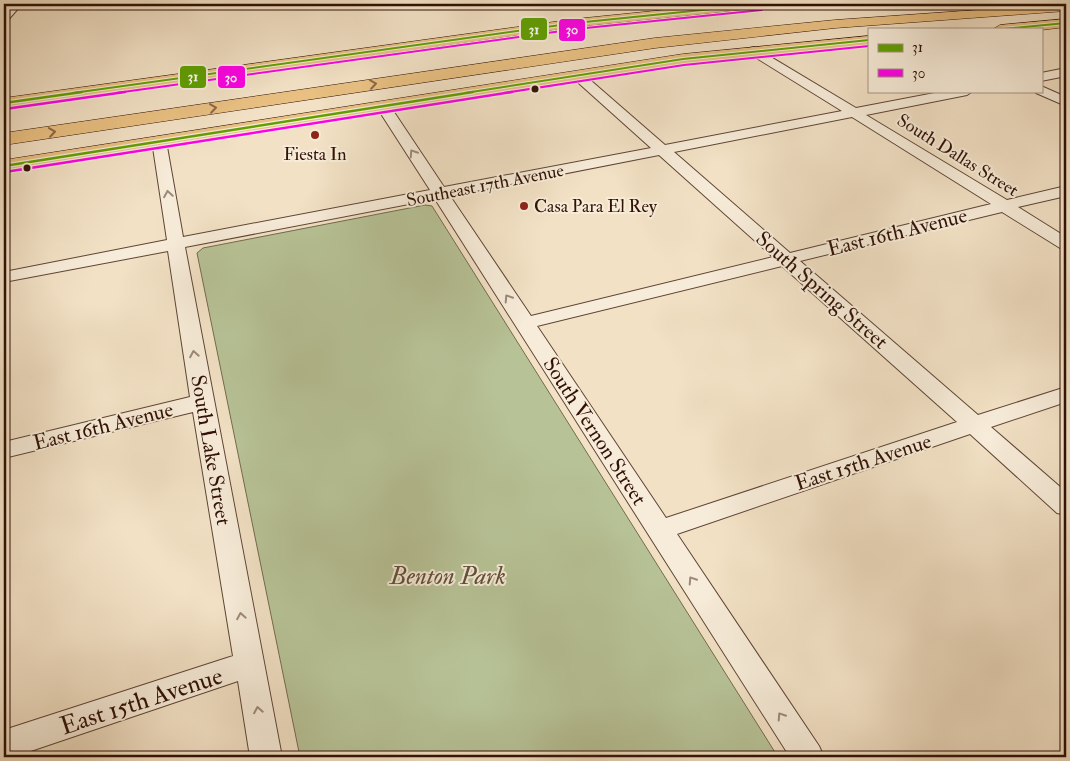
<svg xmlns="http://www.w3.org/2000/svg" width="1070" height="761" font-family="'IM FELL Double Pica',serif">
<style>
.green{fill:#b7c397;stroke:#746a4e}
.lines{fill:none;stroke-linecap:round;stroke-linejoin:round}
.minor-casing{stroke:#604536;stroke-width:2}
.major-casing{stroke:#301106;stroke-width:1}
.highway-casing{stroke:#301106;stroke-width:1}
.minor{fill:#f7ecd9;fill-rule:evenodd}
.major{fill:#e9c082;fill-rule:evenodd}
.highway{fill:#e9c082;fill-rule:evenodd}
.bus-1-far1-casing{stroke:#f7ecd9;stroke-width:4}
.bus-1-casing{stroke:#f7ecd9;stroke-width:5}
.bus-2-far1-casing{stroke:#f7ecd9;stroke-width:4}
.bus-2-casing{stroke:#f7ecd9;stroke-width:5}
.bus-1-far1{stroke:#60a002;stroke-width:2}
.bus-1{stroke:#60a002;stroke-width:2.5}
.bus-2-far1{stroke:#ff00ea;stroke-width:2}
.bus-2{stroke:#ff00ea;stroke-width:2.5}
.oneway{stroke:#8c6844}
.oneway2{stroke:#9d897a}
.bus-dot{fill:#301106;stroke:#f7ecd9;stroke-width:2}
.poi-dot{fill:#8f2418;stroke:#f7ecd9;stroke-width:2}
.labels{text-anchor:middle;stroke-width:4;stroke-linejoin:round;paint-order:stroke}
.far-poi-label{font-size:18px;fill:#301106;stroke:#f7ecd9}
.far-street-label{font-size:18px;fill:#301106;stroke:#f7ecd9}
.street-label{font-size:21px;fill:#301106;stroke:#f7ecd9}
.near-park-label{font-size:25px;font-style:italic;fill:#5f4f39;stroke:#f7ecd9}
.near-street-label{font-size:25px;fill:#301106;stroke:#f7ecd9}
.line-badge{stroke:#f7ecd9;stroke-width:2}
.badge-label{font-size:14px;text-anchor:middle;font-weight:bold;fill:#fff}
</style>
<rect width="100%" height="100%" fill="#f2e1c5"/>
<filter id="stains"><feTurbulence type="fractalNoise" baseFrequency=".004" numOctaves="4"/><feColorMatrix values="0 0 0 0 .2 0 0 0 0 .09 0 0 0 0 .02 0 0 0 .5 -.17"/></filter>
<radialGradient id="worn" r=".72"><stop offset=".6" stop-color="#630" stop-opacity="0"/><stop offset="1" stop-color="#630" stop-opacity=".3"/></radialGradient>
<path class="green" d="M425,205l7,1 346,551h-478l-103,-504 6,-5z"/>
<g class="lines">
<g class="minor-casing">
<path id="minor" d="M11,4h11l-14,16 -4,1v-9z
M671,4h12l9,6 -5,3z
M754,47l102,61 89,-17h28l-6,4 -101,20 141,85 59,-14v10l-48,11 48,30v12l-6,-1 -58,-36 -202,49 178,154 88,-28v15l-75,25 75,65v23l-9,-2 -87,-79 -293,100 142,212 5,11h-34l-355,-558 -250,48 97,510h-32l-12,-76 -225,76h-9v-27l229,-74 -40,-244 -189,46v-16l186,-45 -22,-146 -164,31v-10l163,-32 -15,-99 7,-4 7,4 17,96 247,-47 -54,-84 7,-4 5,1 56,84 207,-39 -78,-70 -2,-3 2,-3h8l84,73 177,-34 -92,-57v-6zM852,117l139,87 -201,49 -116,-101zM659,155l114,102 -242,59 -81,-120zM782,266l175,156 -291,96 -129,-192z
M1066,68v8l-25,5v-8z
M1041,86l25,11v9l-30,-13 -1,-2h6z"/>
</g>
<g class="major-casing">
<path id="major" d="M723,4h45l-7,4 -186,19 -571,81v-10l571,-79z
M1066,19v8l-25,3 -48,-1 7,-4z
M869,36v9l-186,19 -679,108v-12l679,-106z"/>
</g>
<g class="highway-casing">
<path id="highway" d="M1066,4v7l-231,17 -180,20 -651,97v-12l651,-95 180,-18z"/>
</g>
<use href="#minor" class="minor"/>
<use href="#major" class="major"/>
<use href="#highway" class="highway"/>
<g class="bus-1-far1-casing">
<path id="bus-1-far1" d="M1003,29l63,-6
M73,93l502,-70 186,-19
M465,93l218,-34 186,-19"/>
</g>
<g class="bus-1-casing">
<path id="bus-1" d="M4,103l78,-11
M4,166l469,-74"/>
</g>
<g class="bus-2-far1-casing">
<path id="bus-2-far1" d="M116,93l460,-64 186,-19
M504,93l180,-28 185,-19"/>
</g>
<g class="bus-2-casing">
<path id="bus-2" d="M5,109l120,-17
M5,172l507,-80"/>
</g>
<use href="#bus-1-far1" class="bus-1-far1"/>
<use href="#bus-1" class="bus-1"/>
<use href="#bus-2-far1" class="bus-2-far1"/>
<use href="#bus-2" class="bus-2"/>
</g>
<defs><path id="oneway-chevron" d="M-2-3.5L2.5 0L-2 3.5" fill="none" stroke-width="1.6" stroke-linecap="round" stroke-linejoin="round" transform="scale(1.25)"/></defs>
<g class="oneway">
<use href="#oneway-chevron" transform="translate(373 84) rotate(-8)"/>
<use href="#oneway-chevron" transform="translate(213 108) rotate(-8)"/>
<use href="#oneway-chevron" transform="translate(52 132) rotate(-8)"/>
</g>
<g class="oneway2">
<use href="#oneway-chevron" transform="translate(413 153) rotate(-123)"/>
<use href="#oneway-chevron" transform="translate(168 194) rotate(-99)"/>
<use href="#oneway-chevron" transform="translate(508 298) rotate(-123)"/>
<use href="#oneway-chevron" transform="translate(194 354) rotate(-100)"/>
<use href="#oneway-chevron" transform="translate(692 580) rotate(-123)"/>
<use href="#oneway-chevron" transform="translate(241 616) rotate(-100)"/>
<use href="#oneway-chevron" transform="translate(258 710) rotate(-100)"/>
<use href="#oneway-chevron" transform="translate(781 716) rotate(-123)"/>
</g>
<g class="bus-dot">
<circle cx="535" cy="89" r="4.5"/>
<circle cx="27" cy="168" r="4.5"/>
</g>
<g class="poi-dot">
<circle cx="315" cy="135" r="5"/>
<circle cx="524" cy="206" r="5"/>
</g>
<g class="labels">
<g class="far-poi-label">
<text x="315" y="160">Fiesta In</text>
<text x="534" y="212" text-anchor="start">Casa Para El Rey</text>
</g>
<g class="far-street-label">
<text transform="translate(958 155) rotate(32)" y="6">South Dallas Street</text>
<text transform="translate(485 185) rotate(-11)" y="6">Southeast 17th Avenue</text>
</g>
<g class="street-label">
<text transform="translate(897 232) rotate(-14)" y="7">East 16th Avenue</text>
<text transform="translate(822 290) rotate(41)" y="7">South Spring Street</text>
<text transform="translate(103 426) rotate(-14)" y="7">East 16th Avenue</text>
<text transform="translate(595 431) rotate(57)" y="7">South Vernon Street</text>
<text transform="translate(211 450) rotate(80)" y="7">South Lake Street</text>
<text transform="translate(863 462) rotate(-18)" y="7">East 15th Avenue</text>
</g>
<g class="near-park-label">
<text x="448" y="584">Benton Park</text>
</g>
<g class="near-street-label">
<text transform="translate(141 700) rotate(-18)" y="9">East 15th Avenue</text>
</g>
</g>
<g class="line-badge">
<rect x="520" y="17" width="28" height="24" rx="5" fill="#60a002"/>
<rect x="558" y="18" width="28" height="24" rx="5" fill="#ff00ea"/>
<rect x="179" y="65" width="28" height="24" rx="5" fill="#60a002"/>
<rect x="217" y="65" width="29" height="24" rx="5" fill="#ff00ea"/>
</g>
<g class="badge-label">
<text x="534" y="34">31</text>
<text x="572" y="34">30</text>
<text x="193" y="81">31</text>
<text x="231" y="82">30</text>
</g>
<rect width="1070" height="761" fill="none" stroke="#f2e1c5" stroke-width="20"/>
<rect x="5" y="5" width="1060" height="751" fill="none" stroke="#301106" stroke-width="2.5"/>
<rect x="10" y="10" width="1050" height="741" fill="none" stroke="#301106"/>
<rect x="868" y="28" width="175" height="65" fill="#f7ecd9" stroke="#a79485"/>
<rect x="878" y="44" width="25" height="8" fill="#60a002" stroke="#a79485"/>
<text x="912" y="52" font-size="15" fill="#301106">31</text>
<rect x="878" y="69" width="25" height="8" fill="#ff00ea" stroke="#a79485"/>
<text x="912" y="78" font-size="15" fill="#301106">30</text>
<rect width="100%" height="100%" filter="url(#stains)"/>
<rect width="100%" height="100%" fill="url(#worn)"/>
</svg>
